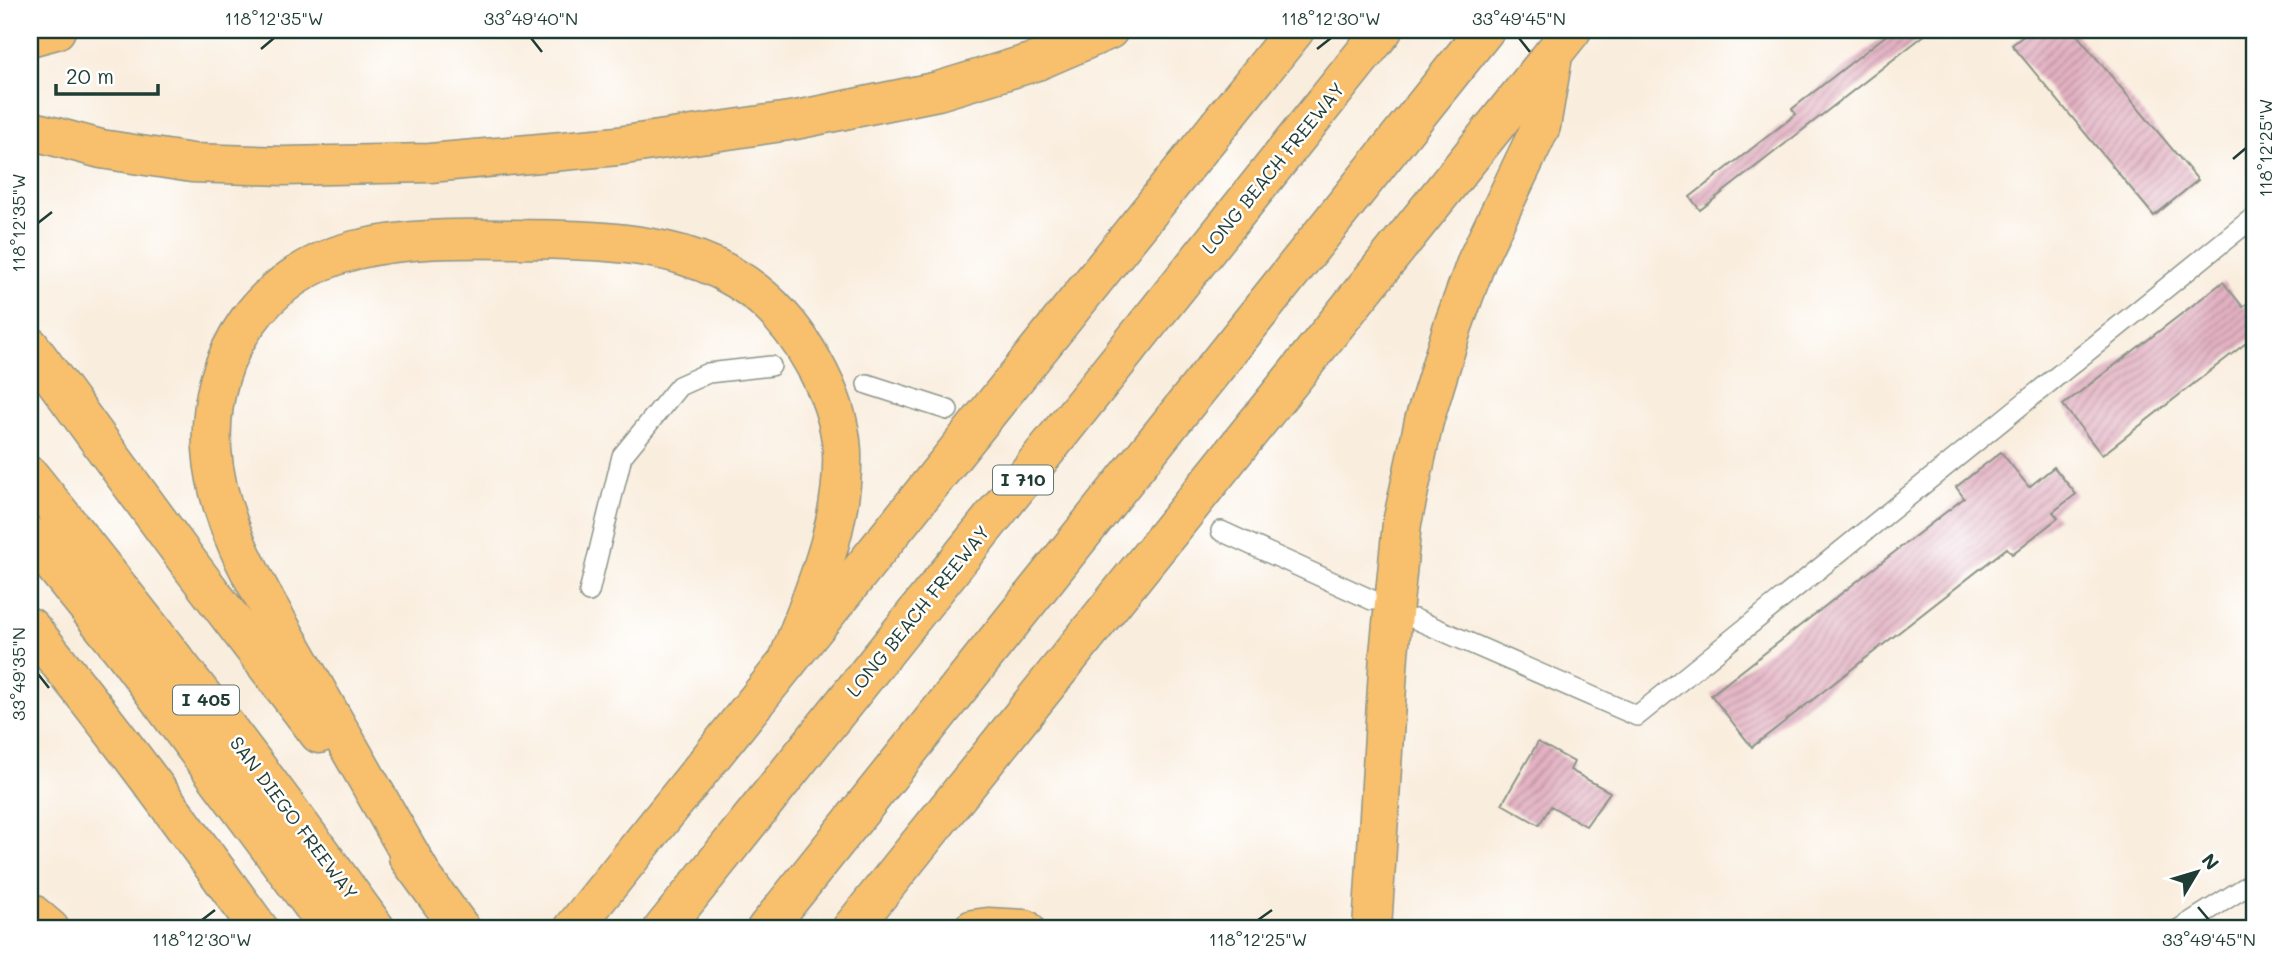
<svg xmlns="http://www.w3.org/2000/svg" width="2285" height="959" font-family="Mali,sans-serif">
<style>
.building{fill:url(#building-hatch)}
.lines{fill:none;stroke-linecap:round;stroke-linejoin:round}
.lane-casing{stroke:#8c9588;stroke-width:22}
.highway-casing{stroke:#8c9588;stroke-width:41}
.lane{stroke:#fff;stroke-width:19}
.highway{stroke:#f8bf6c;stroke-width:38}
.ticks{fill:none;stroke:#1f3d34;stroke-width:2.5}
.labels{text-anchor:middle;stroke-width:5;stroke-linejoin:round;paint-order:stroke}
.shield{fill:#fff;stroke:#627771;stroke-width:2}
.shield-label{font-size:18px;font-weight:bold;fill:#1f3d34}
.street-label{font-size:19px;fill:#1f3d34;stroke:#fff}
.neatline{fill:none;stroke:#1f3d34;stroke-width:2.5}
.ticks-label{font-size:18px;text-anchor:middle;fill:#1f3d34}
</style>
<defs>
<pattern id="building-hatch" width="6" height="6" patternUnits="userSpaceOnUse" patternTransform="scale(1.75)"><rect width="6" height="6" fill="#e3b1c2"/><path d="M-1 1l2-2M0 6l6-6M5 7l2-2" fill="none" stroke="#b7919e"/></pattern>
</defs>
<rect width="100%" height="100%" fill="#fff"/>
<filter id="ink" filterUnits="userSpaceOnUse"><feTurbulence type="fractalNoise" baseFrequency=".0143" numOctaves="2"/><feDisplacementMap in="SourceGraphic" scale="14" xChannelSelector="R" yChannelSelector="G"/><feConvolveMatrix kernelMatrix="1 2 1 2 8 2 1 2 1" color-interpolation-filters="sRGB"/></filter>
<filter id="wash" filterUnits="userSpaceOnUse"><feTurbulence type="fractalNoise" baseFrequency=".00686" numOctaves="4" result="noise"/><feDisplacementMap in="SourceGraphic" scale="28" xChannelSelector="R" yChannelSelector="G"/><feGaussianBlur stdDeviation="1.57" result="paint"/><feColorMatrix in="noise" values="0 0 0 0 0 0 0 0 0 0 0 0 0 0 0 0 0 1.4 0 .05"/><feComposite in="paint" operator="in"/></filter>
<g filter="url(#wash)">
<rect width="100%" height="100%" fill="#f9eddd"/>
<g id="blocks">
<path class="building" d="M1893,30h38l-231,180 -10,-13 106,-83 -4,-5z
M2031,30h42l125,150 -44,36 -142,-171z
M2223,282l20,25 12,-10v39l-153,119 -39,-50z
M2001,452l28,35 25,-20 22,27 -23,18 5,6 -46,36 -5,-6 -255,199 -41,-52 253,-197 -8,-11z
M1538,742l36,20 -4,8 40,22 -24,34 -35,-20 -12,19 -37,-21z"/>
</g>
</g>
<g filter="url(#ink)">
<use href="#blocks" fill-opacity="0" stroke="#8c9588" stroke-width="2"/>
<g class="lines">
<g class="lane-casing">
<path id="lane" d="M867,384l81,26
M1221,531l151,69
M589,592l33,-136 57,-70 29,-13 63,-7
M1415,619l222,97 618,-500
M2179,929l76,-48"/>
</g>
<g class="highway-casing">
<path id="highway" d="M30,37l26,-7
M30,130l71,19 91,14 91,3 147,-3 188,-17 178,-26 142,-29 99,-30 72,-31
M30,346l164,224 125,164
M30,476c119,148 235,299 346,453
M30,536l94,116 206,277
M30,627c80,97 155,200 229,302
M408,857l53,72
M423,877c-37,-66 -75,-132 -113,-198 -39,-71 -93,-147 -98,-230 -5,-95 50,-175 143,-199 51,-12 105,-12 157,-11 123,1 234,2 301,123 16,28 27,57 29,89 3,74 -30,144 -55,212
M30,912l20,17
M573,929l722,-899
M663,929l720,-899
M766,929l719,-899
M851,929l721,-899
M973,929l15,-2 37,2
M1372,929l17,-275 13,-131 22,-102 29,-95 24,-66 64,-134 12,-70"/>
</g>
<use href="#lane" class="lane"/>
<use href="#highway" class="highway"/>
</g>
</g>
<path class="ticks" d="M531,38l11,14M1519,38l11,14M261,49l13,-11M1317,49l14,-11M2233,159l13,-11M38,223l14,-11M38,674l11,14M2198,907l11,13M202,920l13,-10M1258,920l14,-10"/>
<g class="labels">
<g class="shield">
<rect x="993" y="465.5" width="60" height="29" rx="5"/>
<rect x="173" y="685.5" width="66" height="29" rx="5"/>
</g>
<g class="shield-label">
<text x="1023" y="486">I 710</text>
<text x="206" y="706">I 405</text>
</g>
<g class="street-label">
<text transform="translate(1273 168) rotate(-51)" y="7">LONG BEACH FREEWAY</text>
<text transform="translate(918 611) rotate(-51)" y="7">LONG BEACH FREEWAY</text>
<text transform="translate(294 818) rotate(53)" y="7">SAN DIEGO FREEWAY</text>
</g>
</g>
<rect width="2285" height="959" fill="none" stroke="#fff" stroke-width="77"/>
<g transform="translate(2197 872) rotate(52)" stroke="#ffffff" stroke-width="5" paint-order="stroke">
<path d="M0-5L12 26L0 18L-12 26Z" fill="#1f3d34"/>
<text y="-10" font-size="19" font-weight="bold" text-anchor="middle" fill="#1f3d34">N</text>
</g>
<path d="M56 84v10h102v-10" fill="none" stroke="#1f3d34" stroke-width="3.5"/>
<text x="66" y="84" font-size="21" fill="#1f3d34" stroke="#ffffff" stroke-width="5" paint-order="stroke">20 m</text>
<rect x="38" y="38" width="2208" height="882" class="neatline"/>
<g class="ticks-label">
<text x="274" y="25">118°12'35"W</text>
<text x="531" y="25">33°49'40"N</text>
<text x="1331" y="25">118°12'30"W</text>
<text x="1519" y="25">33°49'45"N</text>
<text transform="translate(2266 148) rotate(-90)" y="6">118°12'25"W</text>
<text transform="translate(19 223) rotate(-90)" y="6">118°12'35"W</text>
<text transform="translate(19 674) rotate(-90)" y="6">33°49'35"N</text>
<text x="202" y="946">118°12'30"W</text>
<text x="1258" y="946">118°12'25"W</text>
<text x="2209" y="946">33°49'45"N</text>
</g>
</svg>
